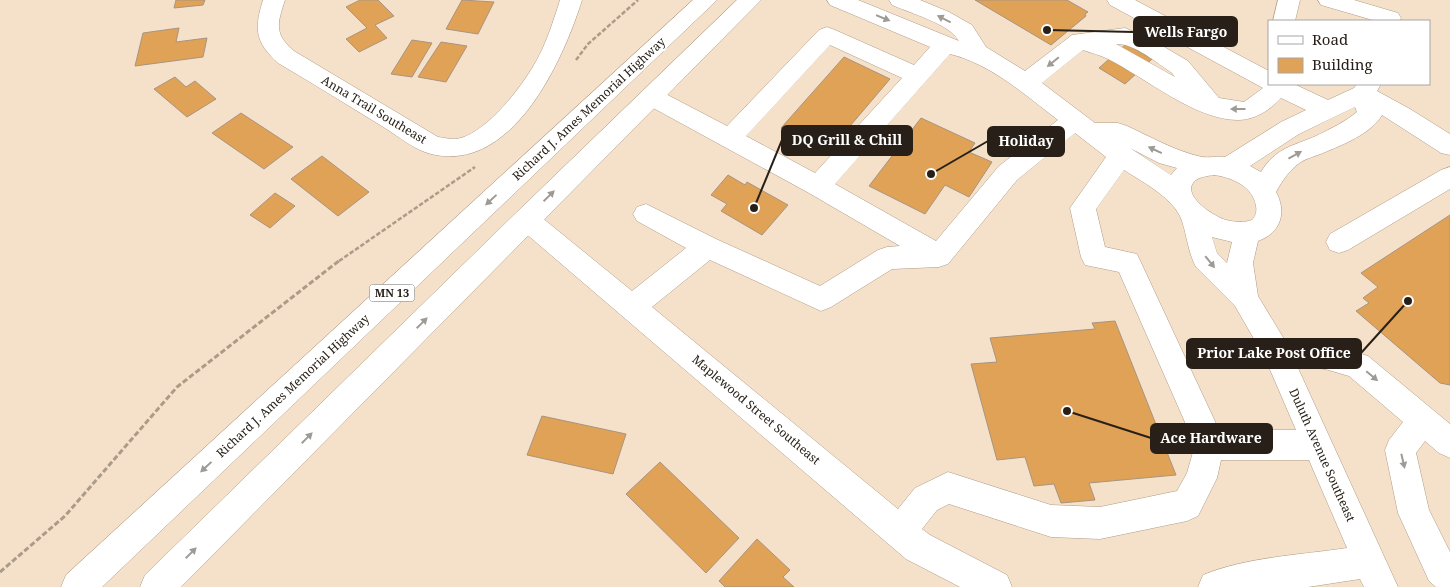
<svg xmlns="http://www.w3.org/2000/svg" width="1450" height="587" font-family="'Noto Serif',serif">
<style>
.building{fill:#e0a257;stroke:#a8947f}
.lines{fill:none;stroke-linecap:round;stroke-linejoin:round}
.minor-casing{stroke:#af9c86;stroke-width:1}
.major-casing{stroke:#af9c86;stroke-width:1}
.path-far1{stroke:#ab9b89;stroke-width:2.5;stroke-dasharray:4.5 2;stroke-linecap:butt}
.path{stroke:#ab9b89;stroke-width:3;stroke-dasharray:5.5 2.5;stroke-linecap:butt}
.minor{fill:#fff;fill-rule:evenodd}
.major{fill:#fff;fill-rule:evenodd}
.oneway{fill:#9e9b97}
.labels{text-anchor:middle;stroke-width:4;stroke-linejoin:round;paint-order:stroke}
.shield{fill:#fff;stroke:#68635d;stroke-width:1}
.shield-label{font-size:11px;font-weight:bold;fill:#282018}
.street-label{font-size:12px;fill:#282018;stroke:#fff}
.leader{fill:none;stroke:#282018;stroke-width:2}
.callout-dot{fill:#282018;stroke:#fff;stroke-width:2}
.callout{fill:#282018;stroke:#282018;stroke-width:2}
.callout-label{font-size:14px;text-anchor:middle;font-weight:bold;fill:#fff}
</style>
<rect width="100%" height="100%" fill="#f5e0c9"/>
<path class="building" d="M176,0h29l-2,5 -29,3z
M360,0h18l16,16 -19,9 12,13 -28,14 -13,-13 21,-11 -21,-21z
M462,0l32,2 -16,32 -32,-5z
M975,0h92l21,12 -3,2 1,2 -35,29z
M179,28l-3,14 31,-4 -4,19 -68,9 8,-33z
M412,40l20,3 -20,34 -21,-3z
M441,42l26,4 -21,36 -28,-5z
M1126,44l26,15 -27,25 -26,-16z
M844,57l46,22 -62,73 -47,-24z
M175,77l11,10 9,-6 21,18 -29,18 -33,-28z
M241,113l52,34 -29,22 -52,-36z
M921,118l54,25 -6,9 23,10 -23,35 -24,-12 -20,29 -56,-28z
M322,156l47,36 -31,24 -47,-37z
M728,175l17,10 2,-3 41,23 -26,30 -41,-24 6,-7 -16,-9z
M275,193l20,13 -25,22 -20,-13z
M1450,215v170l-10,-2 -84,-72 13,-8 -6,-5 15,-11 -17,-14z
M1115,321l61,154 -87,8 6,17 -34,3 -7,-19 -20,2 -9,-29 -28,3 -26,-96 26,-2 -7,-24 105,-9 -3,-6z
M542,416l84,18 -13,40 -86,-19z
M660,462l79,76 -33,35 -80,-79z
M757,539l33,31 -7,7 11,10h-69l-6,-6z"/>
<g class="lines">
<g class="minor-casing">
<path id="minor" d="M263,0h22c-8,24 -11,34 9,51l144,86c7,1 15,3 23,1 27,-8 59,-49 73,-73 12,-20 19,-43 26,-65h22c-19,61 -70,174 -151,154 -16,-4 -32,-17 -46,-26 -36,-22 -71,-44 -107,-65 -23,-21 -24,-34 -15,-63z
M827,0h31l101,41c-9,-17 -49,-28 -67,-36l-3,-5h31l29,12 23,13 14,22 39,24 47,-36 53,-7 29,13 34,20 31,37 25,4 19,-14 -153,-83 -3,-5h28l134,71v13h25l34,16 26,-12 3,-4h24l-4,7 33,18 40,25v21l-9,-2 -59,-38c-11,19 -40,30 -59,38 -7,3 -16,5 -22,9 -11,7 -19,19 -25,30 11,20 5,41 -18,49l-5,22 5,33 26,43 41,4 43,13 82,68v34l-11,-5 -14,-12 -9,12 13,57 21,42v35h-14l-7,-6 -31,-68 -13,-63 4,-10 14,-18 -54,-46 -24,-7 -28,-3 101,221h-34l-4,-8 -52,8h-110l5,-12c43,-18 98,-20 144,-27l-38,-88h-88l-4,18 -19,38 -11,5 -87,18 -49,-2 -102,-33 -12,6 -15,19 8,6 77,40 5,12h-52l-54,-28 -389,-333 -4,-7 4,-7 9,-3 9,3 97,79 54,-43 -49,-27 -4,-7 4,-7 9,-3 70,35 104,47 58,-36 9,-3 13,-1 -91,-53 -165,-90 -4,-6 4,-6 8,-3 8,3 67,35 92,-96 8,-3 8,3 79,35 16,-18 -100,-42zM1116,44c18,-1 41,19 56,29l3,4zM830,45l72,33 -87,95 -69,-37zM1083,50c8,3 17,5 25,9 38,19 87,61 130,61 17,0 32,-10 43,-22l25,12 -25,12 -56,35c-8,-1 -16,1 -23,0 -27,-6 -51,-20 -75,-31l-9,-3h-23l-53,-40zM950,54c41,10 75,41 108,66l-59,46 -63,75 -101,-57zM1355,107l2,5c-12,10 -27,17 -41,24 -23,10 -41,12 -55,36l-11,-6 49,-32zM1075,133l31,24 -36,51 11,49 4,8 34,7 76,173 -8,28 -10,18 -77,16 -49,-2 -103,-33 -33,16 -17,21 -246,-202 58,-47 111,51 10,-4 61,-38 47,-2 9,-3 69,-84zM1130,148l29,15 18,5 -6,7zM1124,170c20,13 50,28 58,51 5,15 6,31 14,46l39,39 30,52 31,72h-77l-82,-176 -32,-7 -9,-38zM1214,175c17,2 39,11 42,31 1,5 0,10 -4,14 -8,3 -18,2 -26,0 -11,-3 -43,-23 -33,-37 4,-6 14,-7 21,-8zM1212,237l20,5 -5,21 -10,-10z
M1278,0h22l-5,21h-22z
M1318,0h36l44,13 3,5 -2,3h-23l-55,-16z
M1450,167v22l-102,61 -9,3 -9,-3 -4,-8 4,-8 111,-64z"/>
</g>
<g class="major-casing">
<path id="major" d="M693,0h24l-615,587h-41l5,-12z
M737,0h24l-580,587h-41l5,-12 372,-363z"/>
</g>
<path class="path-far1" d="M576,60l12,-16 50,-44
M339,261l136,-94"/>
<path class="path" d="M0,572l65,-56 112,-129 163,-127"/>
<use href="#minor" class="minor"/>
<use href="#major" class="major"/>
</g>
<defs><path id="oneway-solid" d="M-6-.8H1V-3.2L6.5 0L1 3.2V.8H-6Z" transform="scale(1.25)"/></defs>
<g class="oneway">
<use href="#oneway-solid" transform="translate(883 18) rotate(22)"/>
<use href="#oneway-solid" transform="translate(944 19) rotate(-153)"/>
<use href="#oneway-solid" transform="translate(1053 62) rotate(141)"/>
<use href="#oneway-solid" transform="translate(1238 109) rotate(180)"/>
<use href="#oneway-solid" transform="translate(1155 150) rotate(-155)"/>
<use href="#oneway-solid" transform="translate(1295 155) rotate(-29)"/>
<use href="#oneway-solid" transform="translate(549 196) rotate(-44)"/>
<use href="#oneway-solid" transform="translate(491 200) rotate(137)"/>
<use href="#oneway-solid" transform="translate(1210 262) rotate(51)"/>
<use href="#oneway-solid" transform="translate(422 323) rotate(-45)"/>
<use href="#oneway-solid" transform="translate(1372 376) rotate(40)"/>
<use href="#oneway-solid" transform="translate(307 438) rotate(-45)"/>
<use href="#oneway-solid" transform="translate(1403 461) rotate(77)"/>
<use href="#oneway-solid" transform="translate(206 467) rotate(137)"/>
<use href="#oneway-solid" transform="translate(191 553) rotate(-45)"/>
</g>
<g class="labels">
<rect class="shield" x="369.5" y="284.5" width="45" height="17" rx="4"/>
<g class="shield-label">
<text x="392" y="297">MN 13</text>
</g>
<g class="street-label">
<text transform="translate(589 109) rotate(-43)" y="4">Richard J. Ames Memorial Highway</text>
<text transform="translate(374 110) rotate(31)" y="4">Anna Trail Southeast</text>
<text transform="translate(293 386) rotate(-43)" y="4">Richard J. Ames Memorial Highway</text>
<text transform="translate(756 410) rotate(40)" y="4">Maplewood Street Southeast</text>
<text transform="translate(1322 455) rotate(66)" y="4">Duluth Avenue Southeast</text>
</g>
</g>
<path class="leader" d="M1047 30L1134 32M754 208L782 140M931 174L988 141M1408 301L1361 353M1067 411L1151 438"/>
<g class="callout-dot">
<circle cx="1047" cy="30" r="5"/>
<circle cx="754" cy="208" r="5"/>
<circle cx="931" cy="174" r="5"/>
<circle cx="1408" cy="301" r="5"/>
<circle cx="1067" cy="411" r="5"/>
</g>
<g class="callout">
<rect x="1134" y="17" width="103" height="29" rx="5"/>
<rect x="782" y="126" width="130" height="29" rx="5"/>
<rect x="988" y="127" width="76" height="29" rx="5"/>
<rect x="1187" y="339" width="174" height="29" rx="5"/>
<rect x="1151" y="424" width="121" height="29" rx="5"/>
</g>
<g class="callout-label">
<text x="1186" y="37">Wells Fargo</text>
<text x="847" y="145">DQ Grill &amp; Chill</text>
<text x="1026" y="146">Holiday</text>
<text x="1274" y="358">Prior Lake Post Office</text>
<text x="1211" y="443">Ace Hardware</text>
</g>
<rect x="1268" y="20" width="162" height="65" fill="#ffffff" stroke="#a9a6a3"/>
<rect x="1278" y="36" width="25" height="8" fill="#ffffff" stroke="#a9a6a3"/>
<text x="1312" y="45" font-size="15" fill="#282018">Road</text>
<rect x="1278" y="58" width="25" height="15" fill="#e0a257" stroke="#a9a6a3"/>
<text x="1312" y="70" font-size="15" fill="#282018">Building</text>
</svg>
